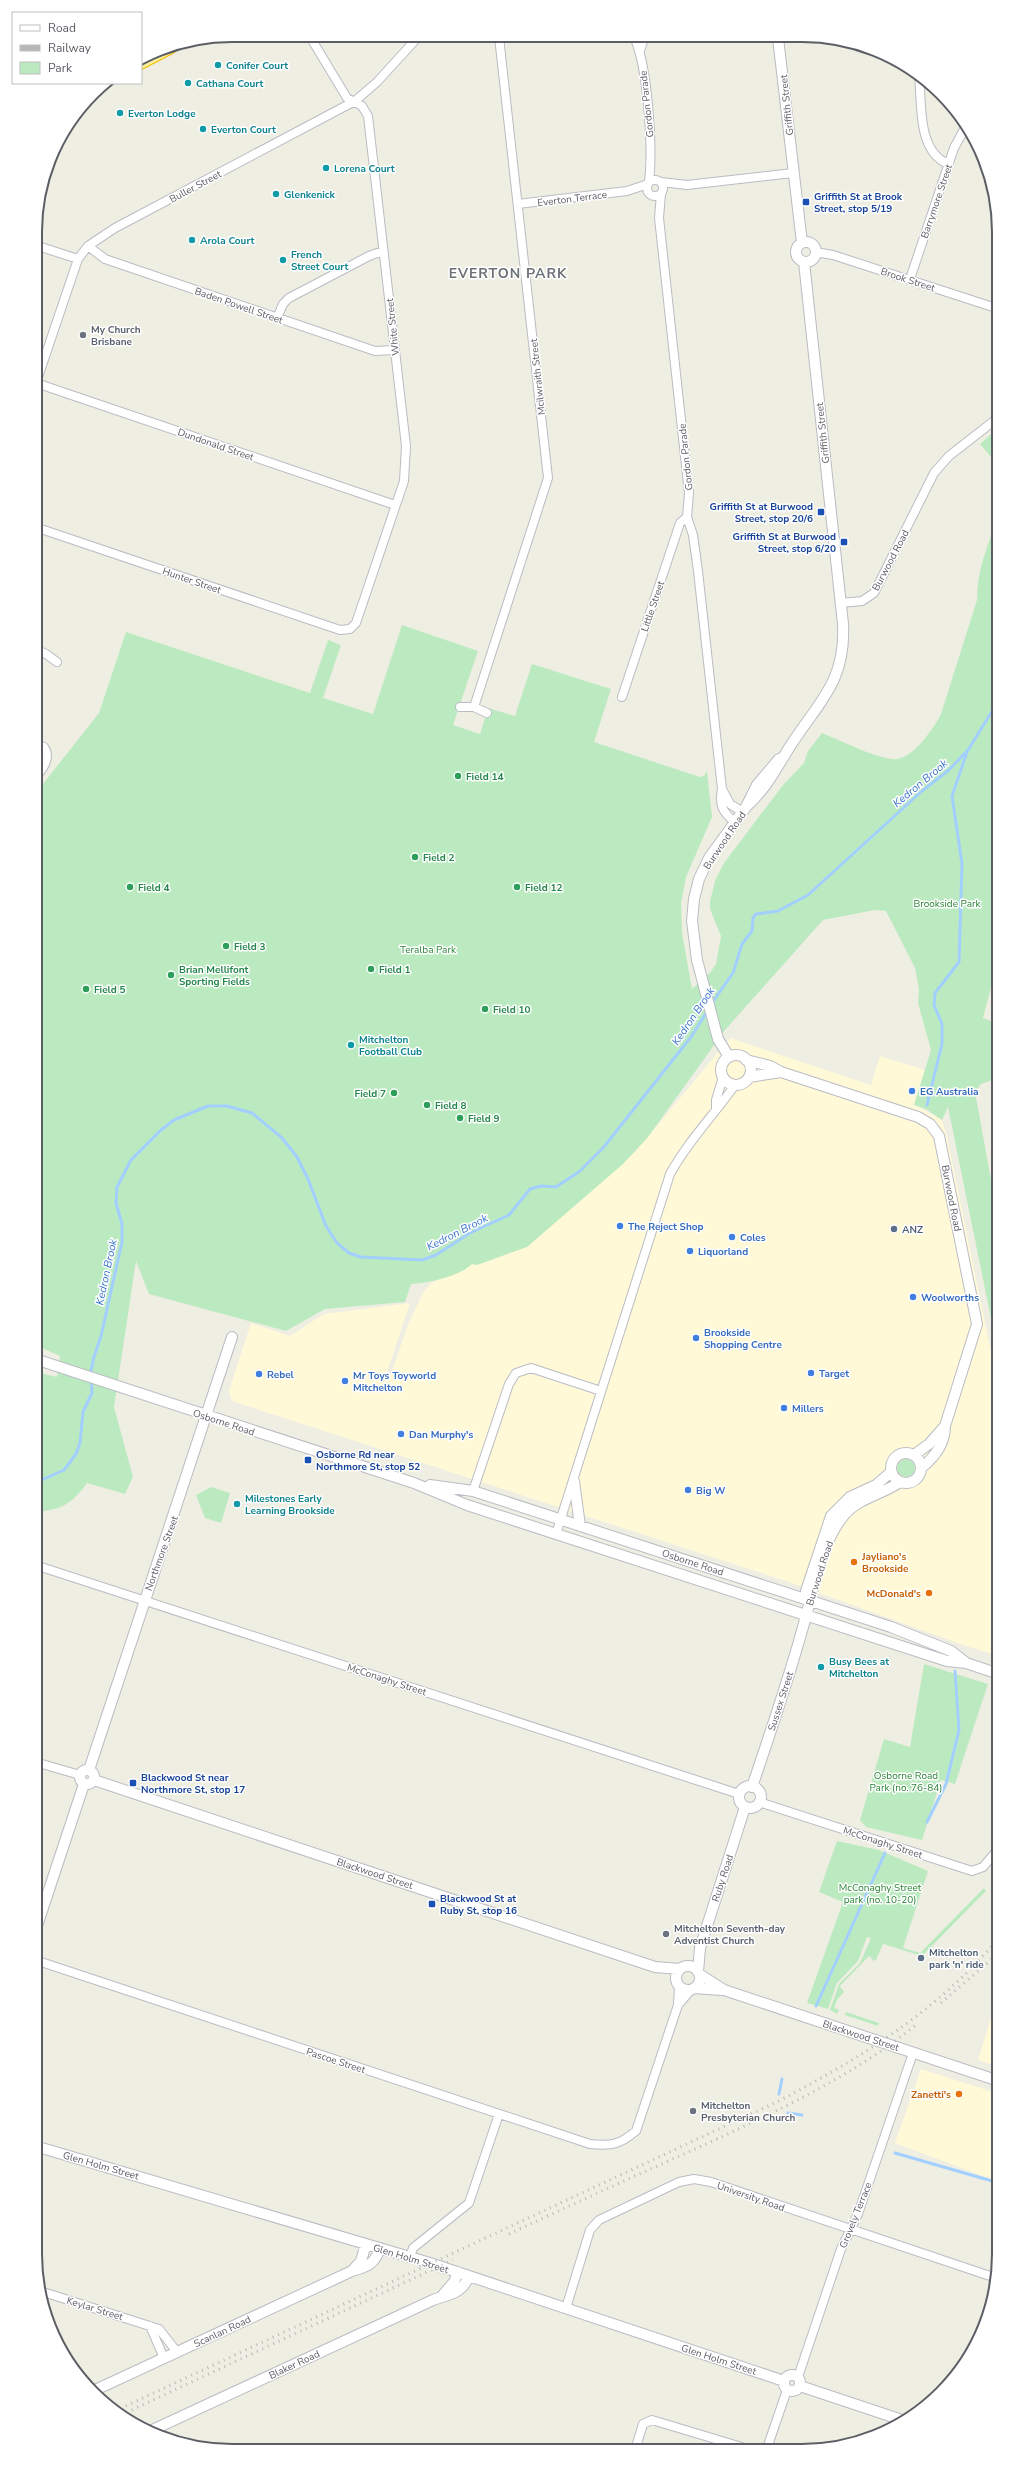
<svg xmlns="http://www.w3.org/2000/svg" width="1034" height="2486" font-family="'Nunito Sans',sans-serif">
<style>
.commercial{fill:#fff9d8}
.green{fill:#bceac0}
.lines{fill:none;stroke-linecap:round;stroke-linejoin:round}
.stream{stroke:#a3cfff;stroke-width:3}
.minor-casing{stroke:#babcc3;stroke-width:10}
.tertiary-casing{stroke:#babcc3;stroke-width:12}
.trunk-casing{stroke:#f2bb00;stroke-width:15}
.minor{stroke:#fff;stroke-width:8}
.tertiary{stroke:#fff;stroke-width:10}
.trunk{stroke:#fff299;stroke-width:13}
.rail{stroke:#b6b7b8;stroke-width:3;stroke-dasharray:1 5;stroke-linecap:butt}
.culture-dot{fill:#0f9aa8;stroke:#fff;stroke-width:1.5}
.transit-dot{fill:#1a4fb4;stroke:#fff;stroke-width:1.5}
.worship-dot{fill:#6b7280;stroke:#fff;stroke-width:1.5}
.leisure-dot{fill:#2e9e5b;stroke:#fff;stroke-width:1.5}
.shop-dot{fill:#3f7fe0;stroke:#fff;stroke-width:1.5}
.service-dot{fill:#5c6f8a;stroke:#fff;stroke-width:1.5}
.food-dot{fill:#e8710a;stroke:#fff;stroke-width:1.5}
.labels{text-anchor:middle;stroke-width:3;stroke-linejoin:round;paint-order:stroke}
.culture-label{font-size:10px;font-weight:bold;fill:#0d838f;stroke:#fff;text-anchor:start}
.street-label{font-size:10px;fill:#5b5e65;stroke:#fff}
.transit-label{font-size:10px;font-weight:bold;fill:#164399;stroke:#fff;text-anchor:start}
.worship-label{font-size:10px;font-weight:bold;fill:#5b616d;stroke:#fff;text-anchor:start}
.leisure-label{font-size:10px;font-weight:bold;fill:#27864d;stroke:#fff;text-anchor:start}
.park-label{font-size:10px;fill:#2b8437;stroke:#fff}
.shop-label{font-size:10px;font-weight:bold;fill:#366cbe;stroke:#fff;text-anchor:start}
.service-label{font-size:10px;font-weight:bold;fill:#4e5e75;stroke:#fff;text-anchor:start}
.food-label{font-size:10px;font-weight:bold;fill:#c56008;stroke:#fff;text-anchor:end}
.water-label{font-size:11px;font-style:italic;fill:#3875cf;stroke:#fff}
.district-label{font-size:14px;font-weight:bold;letter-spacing:1px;fill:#6c7077;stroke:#fff}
.rim{fill:none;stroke:#5b5e65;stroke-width:2}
</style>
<rect width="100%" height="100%" fill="#efeee3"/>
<path class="commercial" d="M730,1038l141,47 9,-29 45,14 -11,35 28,15 5,17 52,254v265l-36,-11 -177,-64 -554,-180 -3,-10 22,-68 39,13 34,-22 86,-11 -23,69 4,2 18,-52 14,-29 8,-10 41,-19 5,1 50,-18 109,-96z
M999,2007v60l-21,-7 14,-45z
M921,2069l78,25v88l-104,-39z"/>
<path class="green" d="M999,427v39l-19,-22z
M999,517v441l-16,60 16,6v54l-18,6 -6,8 24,131v135l-51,-251 -6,13 -16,-11 -12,-4 17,-55 -13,-47 1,-14 -4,-21 -29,-57 -11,-1 -52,10 -98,110 -77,107 -25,27 -96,83 -50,18 -5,-1c-13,13 -44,19 -61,20l-6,18 -80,7 -39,22 -137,-37 -13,-33 -22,146 19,70 -8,17 -38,-11c-15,21 -26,27 -52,29v-140l22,5 3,-21 -25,-11v-551l64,-81 27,-81 184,61 18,-53 13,5 -18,53 50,16 29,-89 76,26 -25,74 27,9 8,-26 27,8 17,-52 79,25 -17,53 106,35 4,-1 3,-5 5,46 -26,60 -5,26 1,30 10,56 18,-16 6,-9 5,-28 -11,-27v-8l5,-20 9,-18 59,-78 21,-22 4,-12 14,-18c15,6 62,29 75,26 17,-2 37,-31 44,-45l36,-114c0,-30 10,-55 22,-83z
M897 1468a9 9 0 1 1 18 0a9 9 0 1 1-18 0Z
M211,1487l19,6 -9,30 -16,-5 -9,-23z
M924,1664l64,20 -33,100 -14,-4 -19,60 -56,-13 -6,-7 24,-81 26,8z
M837,1841l42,9 49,21 -25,77 17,5 64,-65 2,3 -64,65 -39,-12 -7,16 -2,1 -5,-5 -29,30 4,6 -7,8 -3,8 5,2 -2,4 -7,-4 9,-26 21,-21 11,-25 -4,-1 -9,24 -21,22 -9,26 -21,-6 36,-101 -24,-10z
M846,2012l33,11 -1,3 -33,-11z"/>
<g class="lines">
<path class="stream" d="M712,1003l21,-30 9,-29 10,-13 1,-13 3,-4 22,-3 30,-16 114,-104 27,-21 19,-20 31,-50
M927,1105l15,-61v-20l-8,-19 1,-12 24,-31 3,-98 -10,-68 15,-44
M35,1483l29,-13 12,-16 4,-11 3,-31 9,-19 -1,-22 3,-14 7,-21 21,-94v-18l-6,-21 1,-16 14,-27 30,-30 13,-10 34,-14h19l25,7 30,25 15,19 11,22 18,47 11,17 12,10 12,4 61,3 14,-5 34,-22 39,-18 21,-26 11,-3 15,1 24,-16 23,-23 88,-111 17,-27
M927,1822l19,-38 13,-54 -4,-59
M816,2006l69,-153
M779,2094l3,-15
M788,2113l14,2
M895,2153l104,30"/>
<g class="minor-casing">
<path id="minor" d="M634,37c14,29 19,112 15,144
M640,51l4,-13
M919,75c3,29 -2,76 29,89
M647 188a8 8 0 1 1 16 0a8 8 0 1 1-16 0Z
M661,182l26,3 106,-12
M661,194l-2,24 30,275 -2,24 6,18 5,36 24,218c-3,16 0,23 13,33
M518,204l109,-13 21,-7
M35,245l43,14
M88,246l17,13 270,92 19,-1
M815,252l18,3 166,54
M910,279l44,-131 12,-22
M996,308l3,-10
M277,318l6,-14 6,-6 80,-42 14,-5
M36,383l359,122
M35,386l43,-127 10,-13 27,-18 240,-127 22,-19 42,-46
M35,527l305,103 10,-1 6,-6 48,-142 2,-35 -38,-330 -6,-10 -15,-8 -38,-63
M841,603l21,-2 12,-8 60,-120 15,-17 50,-39
M35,649l11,5 11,8
M622,697l58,-174 7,-6
M460,707h14l13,6
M474,707l74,-229 -49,-441
M35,778c7,-8 17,-20 9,-31l-9,-4
M722,789l8,15 13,8
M716,1109v-9l7,-23
M473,1491l36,-107 7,-11 15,-5 70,23
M556,1534l114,-360c18,-33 44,-59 65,-89
M35,1565l704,229
M35,1762l45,13
M759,1802l213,69 11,-4 16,-19
M35,1960l555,184c22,2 29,1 46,-13l42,-126 1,-19
M678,2005l13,-15
M410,2257l3,-9 56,-45 30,-89
M40,2291l119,38 18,23
M566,2308l24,-78 9,-10 80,-38 15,-3 17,3 285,96
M150,2326l14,32
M798,2377l43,-128 17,-35 55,-161
M635,2450l8,-26 9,-4 103,31
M766,2451l21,-61"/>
</g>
<g class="tertiary-casing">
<path id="tertiary" d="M778,38l24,205
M796 252a10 10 0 1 1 20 0a10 10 0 1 1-20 0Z
M746,807c22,-21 28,-35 43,-59 29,-46 57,-65 54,-124l-39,-362
M721 1070a15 15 0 1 1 30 0a15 15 0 1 1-30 0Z
M729,1057l-11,-18 -21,-79 -5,-39 2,-22 5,-20 10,-21 37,-51 11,-22 22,-26
M746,1060l24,6 11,6 137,45 12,7 9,12 38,188 -32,102c0,18 -10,31 -24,42
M749,1077l32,-5
M35,1359l379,124 53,22 480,156 19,2 33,11
M891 1468a15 15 0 1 1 30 0a15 15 0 1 1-30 0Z
M914,1455l15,-11 16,-18
M574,1481l6,45
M430,1485l43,6 418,136 60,24 14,11
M806,1591l25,-75 19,-19 26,-12 15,-13
M80 1777a7 7 0 1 1 14 0a7 7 0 1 1-14 0Z
M89,1770l143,-433
M94,1780l561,187 25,2
M739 1797a11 11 0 1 1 22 0a11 11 0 1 1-22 0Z
M752,1787c18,-53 36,-106 51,-160 11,-37 16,-82 42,-113 14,-16 38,-20 55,-32
M35,1932l49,-148
M676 1978a12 12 0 1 1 24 0a12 12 0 1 1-24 0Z
M698,1972l2,-24 45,-141
M699,1974l25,16 275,91
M694,1988l28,2
M35,2146l395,117 354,118
M352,2271l9,-10 5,-17
M441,2297l13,-15 4,-10
M784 2383a8 8 0 1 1 16 0a8 8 0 1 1-16 0Z
M800,2386l105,35
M93,2391l259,-120c15,-4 23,-7 28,-23
M148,2432l285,-132c16,-6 29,-6 36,-24"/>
</g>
<g class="trunk-casing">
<path id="trunk" d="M141,62l29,-15"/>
</g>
<use href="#minor" class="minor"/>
<use href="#tertiary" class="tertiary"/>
<use href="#trunk" class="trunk"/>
<path class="rail" d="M941,2003l58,-50
M509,2234c64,-30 128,-59 193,-88 75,-35 150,-69 215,-122
M115,2411l666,-311c84,-45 155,-88 218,-162
M121,2415l332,-155"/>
</g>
<g class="culture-dot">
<circle cx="218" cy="65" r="4"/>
<circle cx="188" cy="83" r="4"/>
<circle cx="120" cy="113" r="4"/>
<circle cx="203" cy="129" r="4"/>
<circle cx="326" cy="168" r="4"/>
<circle cx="276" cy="194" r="4"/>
<circle cx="192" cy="240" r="4"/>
<circle cx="283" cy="260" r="4"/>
<circle cx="351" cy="1045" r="4"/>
<circle cx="237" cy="1504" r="4"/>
<circle cx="821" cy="1667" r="4"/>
</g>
<g class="transit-dot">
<rect x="802" y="198" width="8" height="8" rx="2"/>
<rect x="817" y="508" width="8" height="8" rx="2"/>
<rect x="840" y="538" width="8" height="8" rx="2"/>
<rect x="304" y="1456" width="8" height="8" rx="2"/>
<rect x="129" y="1779" width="8" height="8" rx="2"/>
<rect x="428" y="1900" width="8" height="8" rx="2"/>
</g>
<g class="worship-dot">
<circle cx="83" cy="335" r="4"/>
<circle cx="666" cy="1934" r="4"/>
<circle cx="693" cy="2111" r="4"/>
</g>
<g class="leisure-dot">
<circle cx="458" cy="776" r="4"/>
<circle cx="415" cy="857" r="4"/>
<circle cx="130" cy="887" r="4"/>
<circle cx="517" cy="887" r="4"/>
<circle cx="226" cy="946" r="4"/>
<circle cx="371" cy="969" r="4"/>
<circle cx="171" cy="975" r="4"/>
<circle cx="86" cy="989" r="4"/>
<circle cx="485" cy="1009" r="4"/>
<circle cx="394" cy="1093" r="4"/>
<circle cx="427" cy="1105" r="4"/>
<circle cx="460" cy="1118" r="4"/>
</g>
<g class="shop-dot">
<circle cx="912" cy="1091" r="4"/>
<circle cx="620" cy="1226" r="4"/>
<circle cx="732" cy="1237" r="4"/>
<circle cx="690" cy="1251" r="4"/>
<circle cx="913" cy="1297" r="4"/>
<circle cx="696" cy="1338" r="4"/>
<circle cx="811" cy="1373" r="4"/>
<circle cx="259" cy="1374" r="4"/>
<circle cx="345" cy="1381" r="4"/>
<circle cx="784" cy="1408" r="4"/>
<circle cx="401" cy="1434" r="4"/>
<circle cx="688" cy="1490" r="4"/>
</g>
<g class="service-dot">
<circle cx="894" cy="1229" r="4"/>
<circle cx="921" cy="1958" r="4"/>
</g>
<g class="food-dot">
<circle cx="854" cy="1562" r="4"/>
<circle cx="929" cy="1593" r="4"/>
<circle cx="959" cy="2094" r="4"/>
</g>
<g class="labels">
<g class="culture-label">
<text x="226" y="69">Conifer Court</text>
<text x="196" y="87">Cathana Court</text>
<text x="128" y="117">Everton Lodge</text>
<text x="211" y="133">Everton Court</text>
<text x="334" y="172">Lorena Court</text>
<text x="284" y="198">Glenkenick</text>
<text x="200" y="244">Arola Court</text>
<text x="291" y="258">French<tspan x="291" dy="12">Street Court</tspan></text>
<text x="359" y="1043">Mitchelton<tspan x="359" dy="12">Football Club</tspan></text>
<text x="245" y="1502">Milestones Early<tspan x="245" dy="12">Learning Brookside</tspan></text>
<text x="829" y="1665">Busy Bees at<tspan x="829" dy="12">Mitchelton</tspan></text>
</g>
<g class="street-label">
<text transform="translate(646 104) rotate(-96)" y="4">Gordon Parade</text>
<text transform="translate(786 105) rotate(-96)" y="4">Griffith Street</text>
<text transform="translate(195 186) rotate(-28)" y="4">Buller Street</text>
<text transform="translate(572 198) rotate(-7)" y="4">Everton Terrace</text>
<text transform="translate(936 201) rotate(-71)" y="4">Barrymore Street</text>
<text transform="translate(908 279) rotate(18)" y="4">Brook Street</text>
<text transform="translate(239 305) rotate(19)" y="4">Baden Powell Street</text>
<text transform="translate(392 327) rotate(-96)" y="4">White Street</text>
<text transform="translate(537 377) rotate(-96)" y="4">Mcilwraith Street</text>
<text transform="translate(822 433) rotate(-96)" y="4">Griffith Street</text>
<text transform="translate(216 444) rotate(19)" y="4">Dundonald Street</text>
<text transform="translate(685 457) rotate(-96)" y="4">Gordon Parade</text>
<text transform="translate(890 560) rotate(-62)" y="4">Burwood Road</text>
<text transform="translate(192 580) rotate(19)" y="4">Hunter Street</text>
<text transform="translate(652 606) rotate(-71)" y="4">Little Street</text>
<text transform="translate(724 840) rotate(-56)" y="4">Burwood Road</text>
<text transform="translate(952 1198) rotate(79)" y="4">Burwood Road</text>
<text transform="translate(224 1422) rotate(18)" y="4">Osborne Road</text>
<text transform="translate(161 1553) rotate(-70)" y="4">Northmore Street</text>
<text transform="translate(693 1562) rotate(18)" y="4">Osborne Road</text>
<text transform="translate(819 1573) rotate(-72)" y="4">Burwood Road</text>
<text transform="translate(387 1679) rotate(18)" y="4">McConaghy Street</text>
<text transform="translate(780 1701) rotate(-72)" y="4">Sussex Street</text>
<text transform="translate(883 1842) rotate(18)" y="4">McConaghy Street</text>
<text transform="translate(375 1873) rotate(18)" y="4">Blackwood Street</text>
<text transform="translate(722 1878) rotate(-72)" y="4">Ruby Road</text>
<text transform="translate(861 2035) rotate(18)" y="4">Blackwood Street</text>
<text transform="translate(336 2060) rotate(18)" y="4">Pascoe Street</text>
<text transform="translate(101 2165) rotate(16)" y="4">Glen Holm Street</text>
<text transform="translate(751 2196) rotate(19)" y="4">University Road</text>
<text transform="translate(855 2215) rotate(-68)" y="4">Grovely Terrace</text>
<text transform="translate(411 2258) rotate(17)" y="4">Glen Holm Street</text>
<text transform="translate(95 2308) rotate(17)" y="4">Keylar Street</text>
<text transform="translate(222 2331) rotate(-25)" y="4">Scanlan Road</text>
<text transform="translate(719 2359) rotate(18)" y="4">Glen Holm Street</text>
<text transform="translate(294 2364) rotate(-25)" y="4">Blaker Road</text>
</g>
<g class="transit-label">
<text x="814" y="200">Griffith St at Brook<tspan x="814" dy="12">Street, stop 5/19</tspan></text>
<text x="813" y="510" text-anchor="end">Griffith St at Burwood<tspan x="813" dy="12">Street, stop 20/6</tspan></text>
<text x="836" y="540" text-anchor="end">Griffith St at Burwood<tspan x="836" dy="12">Street, stop 6/20</tspan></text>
<text x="316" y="1458">Osborne Rd near<tspan x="316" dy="12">Northmore St, stop 52</tspan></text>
<text x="141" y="1781">Blackwood St near<tspan x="141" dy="12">Northmore St, stop 17</tspan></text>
<text x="440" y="1902">Blackwood St at<tspan x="440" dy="12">Ruby St, stop 16</tspan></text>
</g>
<g class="worship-label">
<text x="91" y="333">My Church<tspan x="91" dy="12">Brisbane</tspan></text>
<text x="674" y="1932">Mitchelton Seventh-day<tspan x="674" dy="12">Adventist Church</tspan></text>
<text x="701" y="2109">Mitchelton<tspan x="701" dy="12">Presbyterian Church</tspan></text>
</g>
<g class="leisure-label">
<text x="466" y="780">Field 14</text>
<text x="423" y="861">Field 2</text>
<text x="138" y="891">Field 4</text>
<text x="525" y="891">Field 12</text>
<text x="234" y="950">Field 3</text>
<text x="179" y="973">Brian Mellifont<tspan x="179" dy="12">Sporting Fields</tspan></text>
<text x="379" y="973">Field 1</text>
<text x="94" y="993">Field 5</text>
<text x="493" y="1013">Field 10</text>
<text x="386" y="1097" text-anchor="end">Field 7</text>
<text x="435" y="1109">Field 8</text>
<text x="468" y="1122">Field 9</text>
</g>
<g class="park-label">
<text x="947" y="907">Brookside Park</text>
<text x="428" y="953">Teralba Park</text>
<text x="906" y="1779">Osborne Road<tspan x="906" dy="12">Park (no. 76-84)</tspan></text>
<text x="880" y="1891">McConaghy Street<tspan x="880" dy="12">park (no. 10-20)</tspan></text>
</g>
<g class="shop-label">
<text x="920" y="1095">EG Australia</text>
<text x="628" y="1230">The Reject Shop</text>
<text x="740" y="1241">Coles</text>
<text x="698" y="1255">Liquorland</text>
<text x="921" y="1301">Woolworths</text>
<text x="704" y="1336">Brookside<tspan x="704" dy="12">Shopping Centre</tspan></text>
<text x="819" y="1377">Target</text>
<text x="267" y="1378">Rebel</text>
<text x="353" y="1379">Mr Toys Toyworld<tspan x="353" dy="12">Mitchelton</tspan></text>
<text x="792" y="1412">Millers</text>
<text x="409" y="1438">Dan Murphy's</text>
<text x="696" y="1494">Big W</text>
</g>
<g class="service-label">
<text x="902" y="1233">ANZ</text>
<text x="929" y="1956">Mitchelton<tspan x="929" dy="12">park 'n' ride</tspan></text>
</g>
<g class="food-label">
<text x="862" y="1560" text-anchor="start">Jayliano's<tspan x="862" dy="12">Brookside</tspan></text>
<text x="921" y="1597">McDonald's</text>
<text x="951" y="2098">Zanetti's</text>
</g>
<g class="water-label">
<text transform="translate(920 783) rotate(-40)" y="4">Kedron Brook</text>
<text transform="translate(693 1016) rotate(-56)" y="4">Kedron Brook</text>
<text transform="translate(457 1232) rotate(-27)" y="4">Kedron Brook</text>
<text transform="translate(106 1272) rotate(-78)" y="4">Kedron Brook</text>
</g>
<g class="district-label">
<text x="508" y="278">EVERTON PARK</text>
</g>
</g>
<path d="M0 0H1034V2486H0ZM232 42H802A190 190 0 0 1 992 232V2254A190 190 0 0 1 802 2444H232A190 190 0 0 1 42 2254V232A190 190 0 0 1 232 42Z" fill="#fff" fill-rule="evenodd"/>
<path class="rim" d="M232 42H802A190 190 0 0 1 992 232V2254A190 190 0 0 1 802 2444H232A190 190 0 0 1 42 2254V232A190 190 0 0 1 232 42Z"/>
<rect x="12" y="12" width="130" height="72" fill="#ffffff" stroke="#bdbfc1"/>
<rect x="20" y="25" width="20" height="6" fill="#ffffff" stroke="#bdbfc1"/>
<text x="48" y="32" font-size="12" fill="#5b5e65">Road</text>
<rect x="20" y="45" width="20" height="6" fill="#b6b7b8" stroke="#bdbfc1"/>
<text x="48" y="52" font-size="12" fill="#5b5e65">Railway</text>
<rect x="20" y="62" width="20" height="12" fill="#bceac0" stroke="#bdbfc1"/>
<text x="48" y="72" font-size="12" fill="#5b5e65">Park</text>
</svg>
